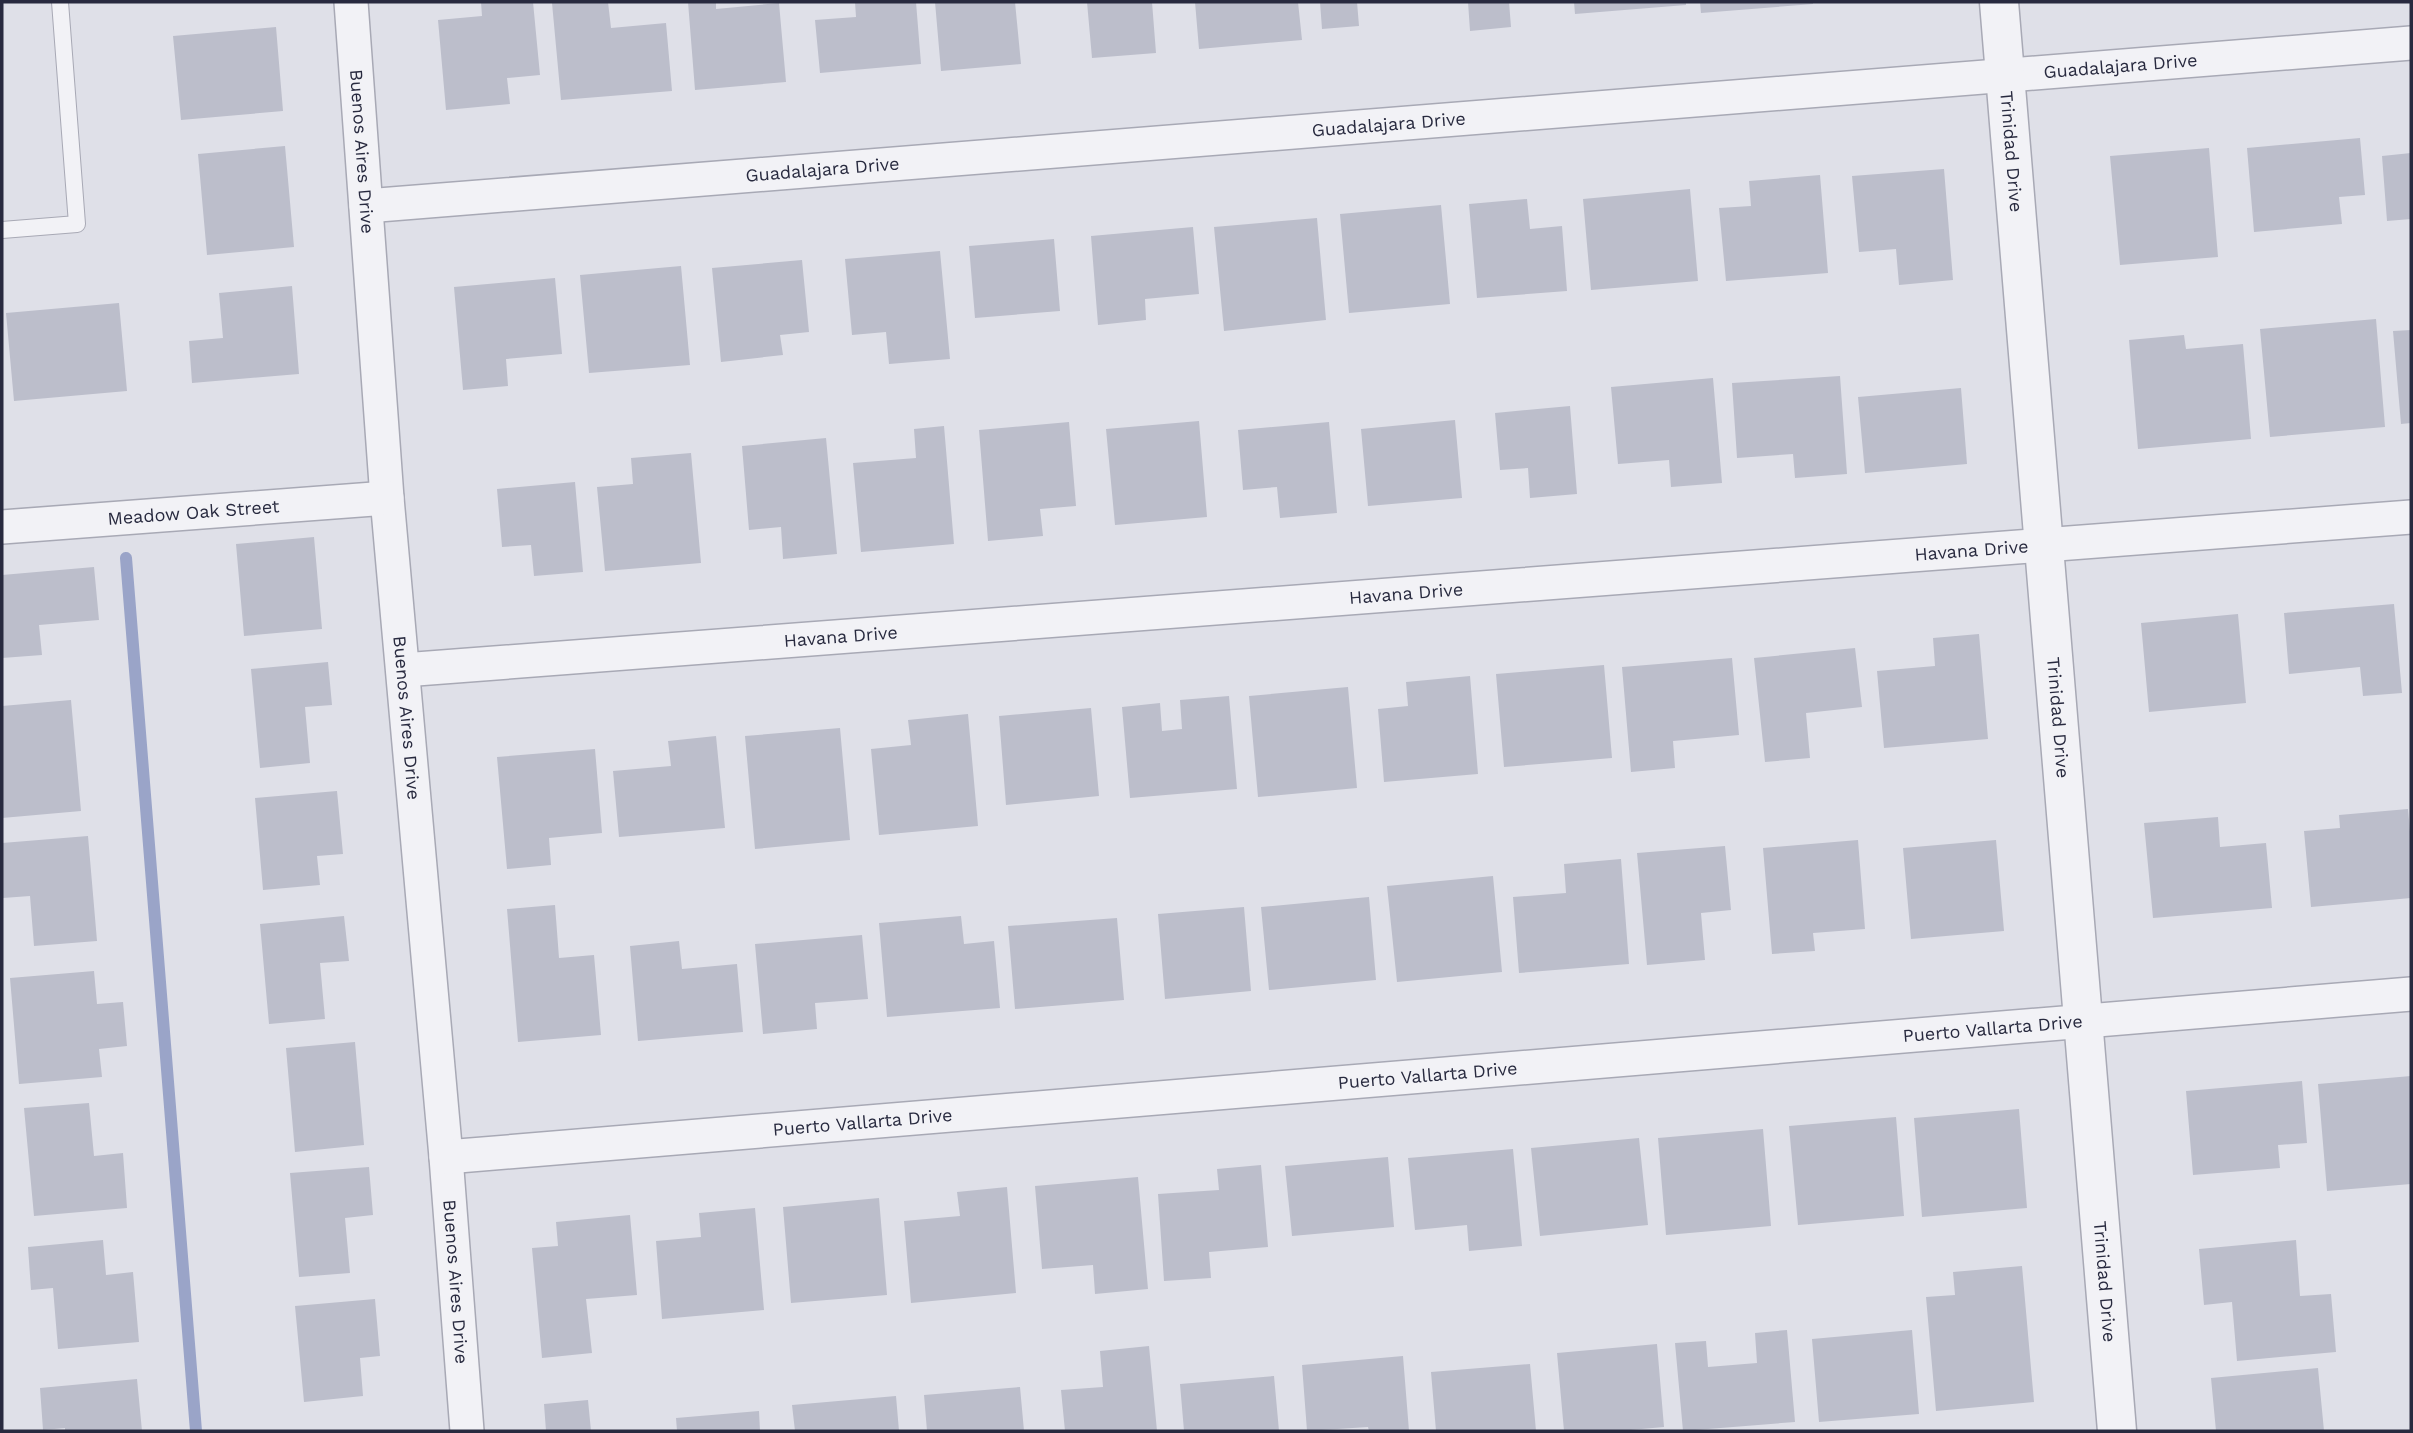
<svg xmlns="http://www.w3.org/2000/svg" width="2413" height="1433" font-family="'Work Sans',sans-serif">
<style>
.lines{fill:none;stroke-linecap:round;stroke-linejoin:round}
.stream{stroke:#9aa4c8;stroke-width:12}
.building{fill:#bcbecb}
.service-casing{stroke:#a8a9b5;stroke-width:18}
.minor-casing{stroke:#a8a9b5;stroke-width:36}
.tertiary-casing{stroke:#a8a9b5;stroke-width:41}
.service{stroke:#f2f2f6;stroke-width:16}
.minor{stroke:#f2f2f6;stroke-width:33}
.tertiary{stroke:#f2f2f6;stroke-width:38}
.labels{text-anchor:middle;stroke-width:7;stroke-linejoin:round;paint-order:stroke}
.street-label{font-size:18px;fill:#282a3f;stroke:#eeeff6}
</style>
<rect width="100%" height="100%" fill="#dfe0e8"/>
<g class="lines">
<path class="stream" d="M126,558l70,873"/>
</g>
<path class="building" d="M481,2h52l7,73 -33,3 3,26 -64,6 -8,-90 44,-4z
M568,2h40l3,26 55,-5 6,68 -111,9 -9,-97z
M688,2h28v7l63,-6 7,79 -91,8z
M855,2h61l5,62 -101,9 -5,-53 41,-3z
M935,2h80l6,62 -80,7z
M1087,2h65l4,51 -64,5z
M1195,2h103l4,38 -103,9z
M1320,2h37l2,24 -37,3z
M1468,2h41l2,25 -41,4z
M1574,2h112v3l-111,9z
M1700,2h113v2l-112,9z
M276,27l7,84 -102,9 -8,-84z
M2360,138l5,57 -26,2 3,27 -88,8 -7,-84z
M285,146l9,101 -87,8 -9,-101z
M2209,148l9,109 -98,8 -10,-109z
M2411,153v66l-24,2 -5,-65z
M1944,169l9,111 -54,5 -3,-36 -37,3 -7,-76z
M1820,175l8,98 -102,8 -7,-73 32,-2 -2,-25z
M1690,189l8,92 -107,9 -8,-91z
M1527,199l3,30 32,-3 5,65 -90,7 -8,-94z
M1441,205l9,99 -101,9 -9,-99z
M1317,218l9,102 -102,11 -10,-104z
M1193,227l6,67 -54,5 1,21 -48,5 -7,-89z
M1054,239l6,72 -85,7 -6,-72z
M940,251l10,108 -61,5 -3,-32 -34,3 -7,-76z
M802,260l7,72 -29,3 3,20 -62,7 -9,-94z
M681,266l9,99 -101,8 -9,-98z
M555,278l7,76 -56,5 2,27 -45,4 -9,-103z
M292,286l7,88 -107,9 -3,-42 34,-3 -4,-45z
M119,303l8,88 -113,10 -8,-88z
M2376,319l9,108 -115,10 -10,-108z
M2411,330v93l-10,1 -8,-93z
M2184,335l2,14 57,-5 8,95 -113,10 -9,-109z
M1840,376l7,98 -52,4 -2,-24 -56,4 -5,-75z
M1713,378l9,105 -51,4 -2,-27 -51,4 -7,-77z
M1961,388l6,76 -102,9 -7,-76z
M1570,406l7,88 -47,4 -2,-30 -28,2 -5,-57z
M1455,420l7,78 -94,8 -7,-77z
M1199,421l8,96 -92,8 -9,-96z
M1069,422l7,84 -36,3 3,27 -55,5 -9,-111z
M1329,422l8,91 -57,5 -3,-31 -34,3 -5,-60z
M944,426l10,118 -93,8 -8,-89 63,-5 -2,-29z
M826,438l11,116 -54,5 -2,-32 -32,3 -7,-84z
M691,453l10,110 -96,8 -8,-84 36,-3 -2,-26z
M575,482l8,90 -49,4 -3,-31 -29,2 -5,-58z
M314,537l8,92 -78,7 -8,-92z
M94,567l5,53 -60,5 3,30 -40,3v-83z
M2394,604l8,89 -39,3 -3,-29 -71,7 -5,-61z
M2238,614l8,89 -97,9 -8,-89z
M1979,634l9,105 -104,9 -7,-77 58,-5 -2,-28z
M1855,648l7,59 -56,6 4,45 -45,4 -11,-104z
M1732,658l7,77 -66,6 2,27 -44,4 -9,-105z
M328,662l4,43 -27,2 5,56 -50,5 -9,-99z
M1604,665l8,93 -108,9 -8,-93z
M1470,676l8,98 -94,8 -6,-73 30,-3 -2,-24z
M1348,687l9,101 -99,9 -9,-101z
M1229,696l8,93 -107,9 -8,-91 38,-4 2,28 20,-2 -2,-29z
M71,700l10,111 -79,7v-112z
M1091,708l8,88 -93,9 -7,-89z
M968,714l10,112 -99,9 -8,-86 40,-4 -3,-25z
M840,728l10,112 -95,9 -10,-113z
M716,736l9,92 -106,9 -6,-66 58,-5 -3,-25z
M595,749l7,84 -53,5 2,27 -44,4 -10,-112z
M337,791l6,63 -26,2 3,29 -57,5 -8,-92z
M2408,809l3,34v55l-100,9 -7,-76 36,-3 -1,-13z
M2218,817l2,30 46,-4 6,65 -119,10 -9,-95z
M88,836l9,105 -63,5 -4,-50 -27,2 -1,-55z
M1858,840l7,89 -52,4 2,18 -43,3 -9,-106z
M1996,840l8,91 -93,8 -8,-91z
M1725,846l6,64 -30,3 4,47 -58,5 -10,-112z
M1621,859l8,105 -110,9 -6,-76 53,-4 -2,-29z
M1493,876l9,96 -105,10 -10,-96z
M1369,897l7,83 -107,10 -8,-83z
M555,905l4,53 35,-3 7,80 -83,7 -11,-133z
M1244,907l7,84 -86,8 -7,-85z
M344,916l5,45 -29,2 5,56 -56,5 -9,-100z
M961,916l3,28 30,-3 6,67 -113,9 -8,-94z
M1117,918l7,82 -109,9 -7,-83z
M862,935l6,64 -53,4 2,26 -54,5 -8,-90z
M679,941l3,28 55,-5 6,68 -105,9 -8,-95z
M94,971l3,33 26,-2 4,44 -28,3 3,28 -83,7 -9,-106z
M355,1042l9,103 -69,7 -9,-104z
M2411,1076v108l-84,7 -9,-107z
M2302,1081l5,62 -29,2 2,23 -87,7 -7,-84z
M89,1103l5,53 29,-3 4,55 -93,8 -10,-108z
M2019,1109l8,99 -105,9 -8,-99z
M1896,1117l8,99 -106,9 -9,-99z
M1763,1129l8,97 -105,9 -8,-97z
M1639,1138l9,87 -108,11 -9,-88z
M1513,1149l9,97 -53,5 -2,-26 -52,5 -7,-72z
M1388,1157l6,70 -102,9 -7,-70z
M1261,1165l7,82 -59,5 2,26 -47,3 -6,-87 61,-4 -2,-21z
M369,1167l4,48 -28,3 5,55 -51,4 -9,-104z
M1138,1177l10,112 -53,5 -2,-29 -51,4 -7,-83z
M1007,1187l9,106 -105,10 -7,-82 56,-5 -3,-24z
M879,1198l8,97 -96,8 -8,-96z
M755,1208l9,102 -102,9 -6,-78 45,-4 -2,-24z
M630,1215l7,80 -51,4 6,54 -50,5 -10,-110 26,-2 -2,-24z
M103,1240l3,35 27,-3 6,70 -81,7 -5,-61 -22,2 -3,-43z
M2296,1240l4,56 31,-2 5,58 -99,9 -5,-59 -28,3 -5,-56z
M2022,1266l12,136 -98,9 -10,-114 29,-2 -2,-23z
M375,1299l5,57 -20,2 3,38 -59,6 -9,-96z
M1787,1330l8,92 -112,9 -8,-88 31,-2 2,26 49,-4 -2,-30z
M1912,1330l7,84 -100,8 -7,-83z
M1657,1344l7,83 -45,4h-55l-7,-78z
M1149,1346l8,85h-92l-4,-41 42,-3 -3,-36z
M1403,1356l6,75h-40l-1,-4 -61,4 -5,-66z
M1530,1364l6,67h-100l-5,-59z
M2318,1368l6,63h-108l-5,-53z
M1274,1376l5,55h-95l-4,-47z
M137,1379l5,52h-77v-3l-22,2 -3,-42z
M1020,1387l4,44h-97l-3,-36z
M896,1396l3,35h-104l-3,-26z
M588,1400l3,31h-45l-2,-27z
M759,1411l1,20h-83l-1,-13z"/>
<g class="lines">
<g class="service-casing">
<path id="service" d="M2,230l75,-6 -17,-222"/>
</g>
<g class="minor-casing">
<g id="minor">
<path id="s1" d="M351,2l36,496 59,659 21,274"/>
<path id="s2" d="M366,206l2045,-163"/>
<path id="s3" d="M2,527l385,-29"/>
<path id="s4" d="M403,670l2008,-153"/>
<path id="s5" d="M446,1157l1965,-163"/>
</g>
</g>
<g class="tertiary-casing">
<g id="tertiary">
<path id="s6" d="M1999,2l118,1429"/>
</g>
</g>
<use href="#service" class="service"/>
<use href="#minor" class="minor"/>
<use href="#tertiary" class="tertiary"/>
</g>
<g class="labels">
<g class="street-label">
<text dy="6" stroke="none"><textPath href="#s2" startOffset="1760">Guadalajara Drive</textPath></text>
<text dy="6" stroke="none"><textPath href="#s2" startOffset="1026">Guadalajara Drive</textPath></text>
<text dy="6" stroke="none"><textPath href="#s1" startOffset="150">Buenos Aires Drive</textPath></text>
<text dy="6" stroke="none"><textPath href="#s6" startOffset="150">Trinidad Drive</textPath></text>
<text dy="6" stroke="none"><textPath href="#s2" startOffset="458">Guadalajara Drive</textPath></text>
<text dy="6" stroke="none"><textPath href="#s3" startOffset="192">Meadow Oak Street</textPath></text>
<text dy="6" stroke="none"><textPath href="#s4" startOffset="1573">Havana Drive</textPath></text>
<text dy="6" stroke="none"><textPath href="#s4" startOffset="1006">Havana Drive</textPath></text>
<text dy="6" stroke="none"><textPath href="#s4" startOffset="439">Havana Drive</textPath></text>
<text dy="6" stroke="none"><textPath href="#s1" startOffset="718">Buenos Aires Drive</textPath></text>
<text dy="6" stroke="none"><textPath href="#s6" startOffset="718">Trinidad Drive</textPath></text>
<text dy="6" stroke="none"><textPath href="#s5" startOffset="1552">Puerto Vallarta Drive</textPath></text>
<text dy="6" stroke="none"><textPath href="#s5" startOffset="985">Puerto Vallarta Drive</textPath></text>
<text dy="6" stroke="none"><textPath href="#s5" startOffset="418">Puerto Vallarta Drive</textPath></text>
<text dy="6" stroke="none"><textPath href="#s1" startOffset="1284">Buenos Aires Drive</textPath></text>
<text dy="6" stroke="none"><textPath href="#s6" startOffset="1284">Trinidad Drive</textPath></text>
</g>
</g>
<rect width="2413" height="1433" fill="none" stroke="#282a3f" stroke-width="7"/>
</svg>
